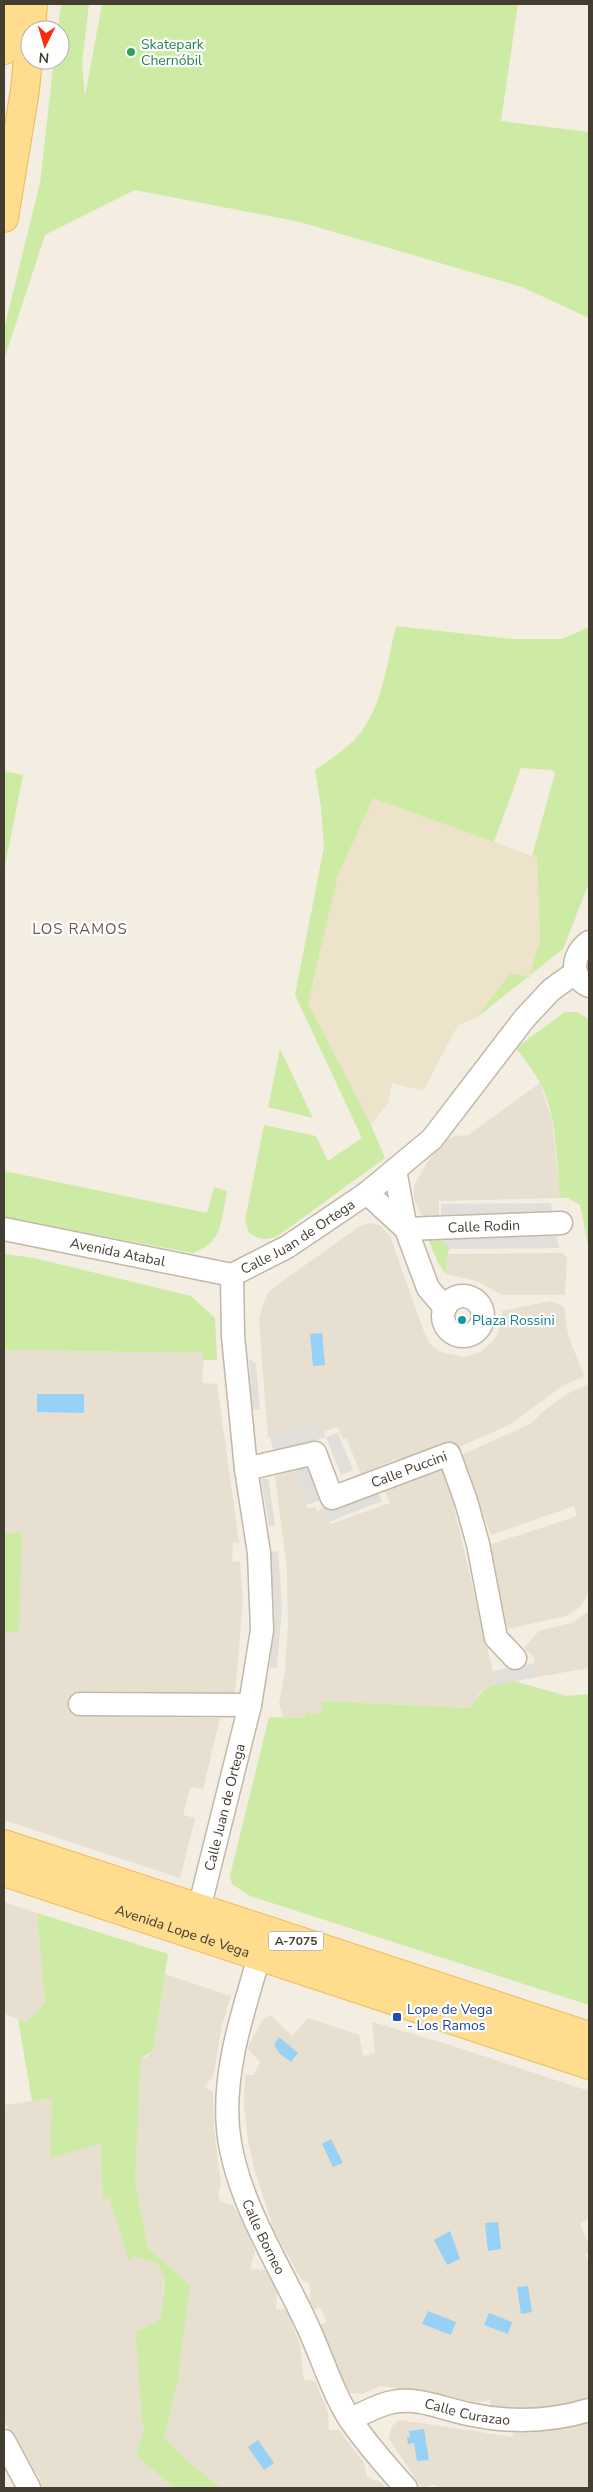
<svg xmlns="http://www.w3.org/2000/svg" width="593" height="2492" font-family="'Nunito Sans',sans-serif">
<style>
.residential{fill:#e7dfcf}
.education{fill:#ede2ca}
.green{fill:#ceeba6}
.parking{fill:#e2dfdb}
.water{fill:#97d2f6}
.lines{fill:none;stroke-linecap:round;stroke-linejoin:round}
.minor-casing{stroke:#c1b8a7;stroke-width:25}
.major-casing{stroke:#edbc55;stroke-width:30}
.minor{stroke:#fff;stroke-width:22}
.major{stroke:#ffdc8e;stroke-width:28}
.leisure-dot{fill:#2e9e5b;stroke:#fff;stroke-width:2}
.culture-dot{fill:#0f9aa8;stroke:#fff;stroke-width:2}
.transit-dot{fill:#1a4fb4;stroke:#fff;stroke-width:2}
.labels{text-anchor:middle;stroke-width:4.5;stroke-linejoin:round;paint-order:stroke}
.shield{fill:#fff;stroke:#7c7770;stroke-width:1}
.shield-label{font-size:12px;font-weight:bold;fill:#443d32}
.leisure-label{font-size:14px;fill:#27864d;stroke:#fff;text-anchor:start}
.street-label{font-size:14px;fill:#443d32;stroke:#fff}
.culture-label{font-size:14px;fill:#0d838f;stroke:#fff;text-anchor:start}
.transit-label{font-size:14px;fill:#164399;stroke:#fff;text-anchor:start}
.neighbourhood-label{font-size:15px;letter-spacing:1px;fill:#685a48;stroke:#fff}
</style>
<rect width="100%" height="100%" fill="#f3ede2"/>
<path class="residential" d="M540,1083l12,37 8,78 -121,3v16l-17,-1 -8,-17v-13l14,-25 19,-22 8,-3 13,-1z
M369,1223l10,2 11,11 34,96 6,12 10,8 24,5 17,-5 13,-12 7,-14 1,-15 49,-10 13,6 4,28 16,41 -23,11 -50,37 -52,23 -2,-4 -57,24 -4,-8 -35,15 -15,-36 -3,1 -5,-12 -15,5 -3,-9 -52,15 -9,-118 4,-16 5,-11 12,-10 80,-57z
M563,1253l4,5 -2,37h-63l-25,-14 -31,-7 1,-20z
M4,1350l200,3 -2,30 15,1 22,159 -6,-1 -1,19 8,1 3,40 -8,91 -155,-2v25l140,2 -17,71 -13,-2 -7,28 12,3 -15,60 -176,-58z
M589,1384v202l-3,12 -6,9 -14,9 -59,13 -18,-84 88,-29 -3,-10 -83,29 -32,-79 71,-32 16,-15 23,-16z
M445,1467l15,39 -6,2 42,177 -16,7 -9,16 -149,-7v13l-16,-1v5l-23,-1 -4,-13 6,-33 3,-46 -1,-56 -12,-93 19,-5 13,37 8,-1 2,4 6,-3 7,16 60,-21 -6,-15z
M589,1611v57l-52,9 -3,-20 -10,-9 15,-17 33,-8z
M4,1902l33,11 8,89 -18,20 -23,-8z
M165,1974l66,22 -9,29 -9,52 -9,9 9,7 1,36 7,55 -3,11 3,7 12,3 13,23 9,24 -5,17 15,1 12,21 -1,18 11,1 13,35 4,35 11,1 13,31 1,18h10l25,33 3,14 13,5 6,6h-164l-31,-24 -27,-26 14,-59 12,-94 -42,-37 -13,-66 6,-124 5,-1 7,-6z
M271,2015l21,21 16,-18 51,17 4,21 12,-3 -3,-31 75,22 142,47v127l-9,6 9,21v8l-4,2 4,6v138l-39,11h-59l-1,-10 -17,3 -27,-7 -65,-10 -19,8 -11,-1 -5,-4 -27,-64 8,-3 -1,-2 -6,-13 -6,3 -4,-8v-18l-9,-5 -27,-49 -20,-62 -6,-28 -4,-34 1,-31h9l6,-13 -13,-14 16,-29z
M52,2098l48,46 3,55 6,-3 20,65 5,-5 15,3 8,4 5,6 2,28 -22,126 3,3 -9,29 38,33h-136l-1,-7 3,-3 -5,-7 -3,1 -5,-2 -23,-51v-314z
M400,2420l113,17 -1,-6 31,-2 46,-9v68h-152l-2,-4 -13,4 -33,-49 3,-13z"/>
<path class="education" d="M373,797l164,61 3,83 -11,37 -19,-5 -34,45 -18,7 -35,66 -31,-8 -4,20 -17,22 -63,-122 30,-128z"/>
<path class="green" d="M61,4h28l-7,60 3,32 17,-92h416l-17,117 88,11v186l-67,-31 -222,-65 -165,-32 -90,45 -41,125v-31l36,-146 14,-123h6v-30h-2z
M396,626l117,13h49l27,-12v256l-26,66 -87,69 34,-45 19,4 11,-36 -3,-83 -5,-2 23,-83 -3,-3 -31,-2 -27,74 -121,-44 -35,77 -30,128 63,122 14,33 -106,77c-12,6 -19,5 -30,-2l-4,-13 19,-95 52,11 12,25 34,-23 -67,-143 29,-148 -3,-40 -6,-37c11,-8 24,-16 34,-25 33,-29 37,-79 47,-119z
M4,771l19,4 -19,96z
M565,1012h12l12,7v231l-9,-45 -12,-7h-8c-4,-36 -2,-82 -20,-115 -6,-12 -16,-24 -24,-35z
M280,1049l33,69 -45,-11z
M4,1171l203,42 7,-26 13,4c-6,28 -3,52 -35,62l-188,-36z
M427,1236h13l10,13 -3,5 -1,20 -8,-11z
M4,1254l30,4 157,38 24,22 2,42h-14v-7l-199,-3z
M4,1533h18l-3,99h-15z
M514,1681l53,15 22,-2v311l-339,-109 -18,-12 -2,-8 39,-159 36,1 1,-5 16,1v-13l149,7c12,-22 19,-22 43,-27z
M37,1913l131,41 -15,97 -12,7 -6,124 13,66 42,37 -12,94 -14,59 27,26 31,24h-48l-38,-33 9,-29 -3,-3 -6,-91 24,-12c3,-19 9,-41 -3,-57l-23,-7 -5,5 -20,-64 -6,2 -3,-55 -50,14 2,-60 -20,3 -14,-82 9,3 18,-20z"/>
<path class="parking" d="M551,1203l2,13 -112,1v-13z
M440,1236h116l3,12 -109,1z
M249,1358l7,6 4,45 -8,1z
M320,1422l6,15 12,-4 15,37 -12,5 -15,-38 -52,16 -4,-16z
M311,1465l12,35 -17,5 -12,-34z
M268,1478l7,47 -6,1 -8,-47z
M376,1487l6,14 -53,21 -6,-14z
M278,1551l4,56 -5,61h-7l4,-61 -4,-55z
M535,1663l2,14 -41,8 -3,-14z"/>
<path class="water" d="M322,1333l3,32 -12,1 -3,-32z
M37,1394h47v19l-47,-1z
M279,2037l19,16 -7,9 -11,-8 -6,-9z
M331,2139l12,24 -10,4 -11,-23z
M498,2222l3,27 -13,2 -3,-28z
M450,2231l10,28 -13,6 -13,-25z
M528,2286l4,26 -11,2 -4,-27z
M428,2311l28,11 -5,13 -29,-11z
M489,2313l23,9 -4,12 -24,-9z
M424,2429l5,31 -12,1 -3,-18 -6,1 -1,-7h3l-1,-6z
M258,2440l16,23 -10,7 -16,-23z"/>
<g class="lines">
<g class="minor-casing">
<g id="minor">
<path d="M589,942c-16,11 -21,35 0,44"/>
<path d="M395,1170l11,59 22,59 17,20"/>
<path d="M367,1193l39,36"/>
<path id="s1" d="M4,1229l228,46"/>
<path id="s2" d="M406,1229l155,-6"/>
<circle cx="463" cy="1316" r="20"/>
<path id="s3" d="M246,1469l69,-16 17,45 117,-44 17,47 12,43 18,94 19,20"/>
<path d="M80,1704l170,1"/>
<path id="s4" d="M199,1909l51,-204 12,-75 -3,-77 -13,-84 -13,-133 -1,-61 55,-28 80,-54 65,-54 92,-120 27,-29 25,-18"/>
<path id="s5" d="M259,1957c-16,56 -36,112 -31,171 6,69 52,137 80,199 14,30 25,67 43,94 17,24 36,46 55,67"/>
<path id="s6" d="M350,2419c13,-5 29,-15 43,-17 26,-5 50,7 75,12 41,9 81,8 121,-4"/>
<path d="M4,2441l25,47"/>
</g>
</g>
<g class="major-casing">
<g id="major">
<path d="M31,30l2,-26"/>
<path d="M4,50l4,-46"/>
<path d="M4,218l21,-128 5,-53"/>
<path d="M4,1844l585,192"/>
<path id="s7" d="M4,1872l585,193"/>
</g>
</g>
<use href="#minor" class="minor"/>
<use href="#major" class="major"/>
</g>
<circle class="leisure-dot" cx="131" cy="52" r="5"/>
<circle class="culture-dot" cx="462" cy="1320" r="5"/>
<rect class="transit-dot" x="392" y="2012" width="10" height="10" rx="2.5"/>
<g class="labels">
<rect class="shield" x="268.5" y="1931.5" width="55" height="19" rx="4"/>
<g class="shield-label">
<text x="296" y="1945">A-7075</text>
</g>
<g class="leisure-label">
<text x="141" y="49">Skatepark<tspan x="141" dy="16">Chernóbil</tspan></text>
</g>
<g class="street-label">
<text dy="5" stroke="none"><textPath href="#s2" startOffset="78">Calle Rodin</textPath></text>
<text dy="5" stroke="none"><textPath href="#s4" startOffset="719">Calle Juan de Ortega</textPath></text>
<text dy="5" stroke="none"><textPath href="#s1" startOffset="116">Avenida Atabal</textPath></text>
<text dy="5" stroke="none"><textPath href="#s3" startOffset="201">Calle Puccini</textPath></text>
<text dy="5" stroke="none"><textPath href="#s4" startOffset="105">Calle Juan de Ortega</textPath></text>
<text dy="5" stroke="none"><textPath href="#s7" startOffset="188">Avenida Lope de Vega</textPath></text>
<text dy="5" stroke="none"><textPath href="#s5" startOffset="290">Calle Borneo</textPath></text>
<text dy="5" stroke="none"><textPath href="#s6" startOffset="122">Calle Curazao</textPath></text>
</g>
<g class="culture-label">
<text x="472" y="1325">Plaza Rossini</text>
</g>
<g class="transit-label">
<text x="407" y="2014">Lope de Vega<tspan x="407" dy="16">- Los Ramos</tspan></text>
</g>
<g class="neighbourhood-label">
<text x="80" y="934">LOS RAMOS</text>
</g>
</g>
<rect width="593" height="2492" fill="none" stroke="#443d32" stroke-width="10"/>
<g transform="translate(45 45) rotate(185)"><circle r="24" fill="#ffffff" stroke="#b4b1ad"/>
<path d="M0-4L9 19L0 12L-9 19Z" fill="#ff2b0c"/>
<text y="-8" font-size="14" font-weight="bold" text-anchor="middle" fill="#443d32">N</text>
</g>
</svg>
